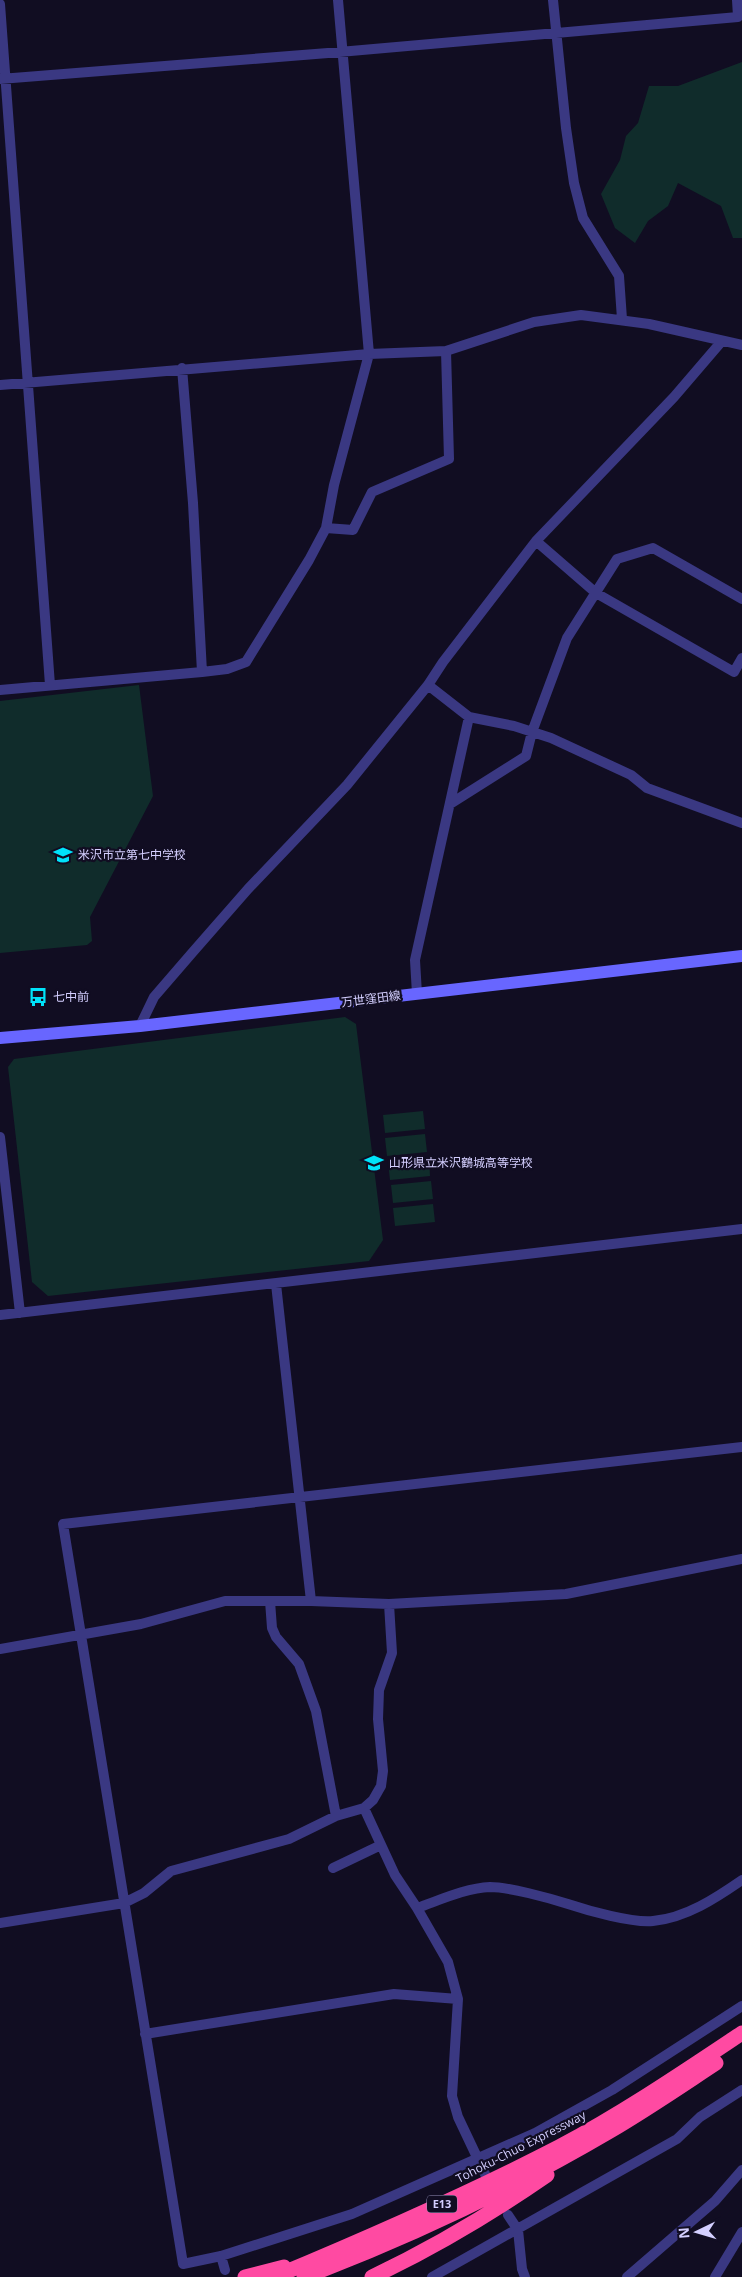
<svg xmlns="http://www.w3.org/2000/svg" width="742" height="2277" font-family="'Open Sans','Noto Sans JP',sans-serif">
<style>
.green{fill:#102c2b}
.lines{fill:none;stroke-linecap:round;stroke-linejoin:round}
.minor{stroke:#3a3882;stroke-width:10}
.secondary{stroke:#6866ff;stroke-width:12}
.motorway{stroke:#ff4aa2;stroke-width:15}
.labels{text-anchor:middle;stroke-width:4.5;stroke-linejoin:round;paint-order:stroke}
.shield{fill:#110d22;stroke:#9a95bd;stroke-width:1}
.shield-label{font-size:11px;font-weight:bold;fill:#d4cfff}
.poi-label{font-size:12px;fill:#d4cfff;stroke:#110d22;text-anchor:start}
.street-label{font-size:12px;fill:#d4cfff;stroke:#110d22}
</style>
<rect width="100%" height="100%" fill="#110d22"/>
<path class="green" d="M742,62v176h-9l-12,-32 -43,-23 -10,23 -20,15 -13,22 -20,-15 -14,-34 19,-34 6,-24 12,-13 11,-37h29z
M139,685l14,111 -63,121 2,24 -5,4 -87,8v-252z
M345,1017l11,7 27,216 -14,21 -321,35 -16,-14 -24,-215 6,-8z
M423,1111l2,18 -40,4 -2,-18z
M425,1134l2,18 -40,4 -2,-18z
M429,1158l1,18 -40,4 -2,-18z
M431,1181l2,18 -40,4 -2,-18z
M433,1204l2,18 -40,4 -2,-18z"/>
<g class="lines">
<path class="minor" d="M553,0l13,128 8,55 9,35 36,58 3,43
M0,4l50,681
M0,79l328,-26 410,-36 -1,-17
M182,368l11,135 9,169
M0,385l369,-31 77,-3 88,-29 47,-7 68,9 93,21
M326,528l27,2 19,-38 77,-33 -3,-108
M536,541l60,52 138,79 8,-14
M428,685l41,32 45,9 37,12 80,37 16,13 95,35
M0,690l202,-18 25,-3 19,-7 63,-102 17,-32 8,-43 35,-131 -31,-354
M450,804l76,-48 6,-24 35,-94 50,-79 36,-11 89,51
M417,994l-2,-34 54,-243
M140,1026l14,-29 38,-44 56,-64 99,-104 81,-100 15,-23 93,-121 138,-144 48,-56
M0,1137l20,176
M276,1284l35,317
M0,1315l742,-86
M742,1447l-679,77 120,740 38,-8 131,-42 183,-81 77,-43 130,-84
M270,1601l2,27 4,9 23,27 17,47 20,105
M0,1649l141,-25 84,-23h86l78,3 177,-10 176,-35
M364,1808l31,67 22,33 31,54 10,37 -6,97 6,21 27,57
M333,1868l48,-23
M417,1908c23,-8 49,-20 73,-21 19,0 59,11 78,17 21,7 64,19 85,17 33,-3 63,-23 89,-41
M0,1923l124,-20 20,-10 27,-22 118,-32 47,-23 28,-8 9,-8 8,-14 2,-15 -5,-52 1,-29 13,-37 -3,-49
M145,2034l249,-40 64,5
M508,2215l10,15 4,39 3,8
M221,2256l4,14
M432,2277l245,-138 23,-22 42,-27
M627,2277l88,-76 27,-31
M715,2277l27,-45"/>
<path class="secondary" d="M0,1038l140,-12 602,-70"/>
<path class="motorway" d="M245,2277l39,-10
M274,2277c96,-40 192,-82 285,-130 64,-34 123,-74 183,-114
M304,2277c105,-40 209,-89 306,-146 36,-21 71,-45 106,-68
M372,2277c61,-29 120,-64 175,-102"/>
</g>
<defs>
<g id="school-bare" transform="scale(1.5)"><path d="M0-5L7-2L0 1L-7-2ZM-4 1L0 2.5L4 1V4Q0 6-4 4Z" fill="#00e3fa" stroke="#110d22" stroke-width="2.5" paint-order="stroke"/></g>
<g id="bus-bare" transform="scale(1.5)"><path d="M-5-6H5V4H4V6H2V4H-2V6H-4V4H-5ZM-3.5-4V0h7V-4ZM-3.5 1.2v1.5H-2V1.2ZM2 1.2v1.5H3.5V1.2Z" fill="#00e3fa" stroke="#110d22" stroke-width="2.5" paint-order="stroke"/></g>
</defs>
<g fill-rule="evenodd">
<use href="#school-bare" x="63" y="855"/>
<use href="#bus-bare" x="38" y="997"/>
<use href="#school-bare" x="374" y="1163"/>
</g>
<g class="labels">
<rect class="shield" x="427" y="2195.5" width="30" height="17" rx="4"/>
<g class="shield-label">
<text x="442" y="2208">E13</text>
</g>
<g class="poi-label">
<text x="78" y="859">米沢市立第七中学校</text>
<text x="53" y="1001">七中前</text>
<text x="389" y="1167">山形県立米沢鶴城高等学校</text>
</g>
<g class="street-label">
<text transform="translate(371 999) rotate(-7)" y="4">万世窪田線</text>
<text transform="translate(521 2147) rotate(-27)" y="4">Tohoku-Chuo Expressway</text>
</g>
</g>
<g transform="translate(697 2232) rotate(265)" stroke="#110d22" stroke-width="4" paint-order="stroke">
<path d="M0-4L9 19L0 12L-9 19Z" fill="#d4cfff"/>
<text y="-8" font-size="14" font-weight="bold" text-anchor="middle" fill="#d4cfff">N</text>
</g>
</svg>
